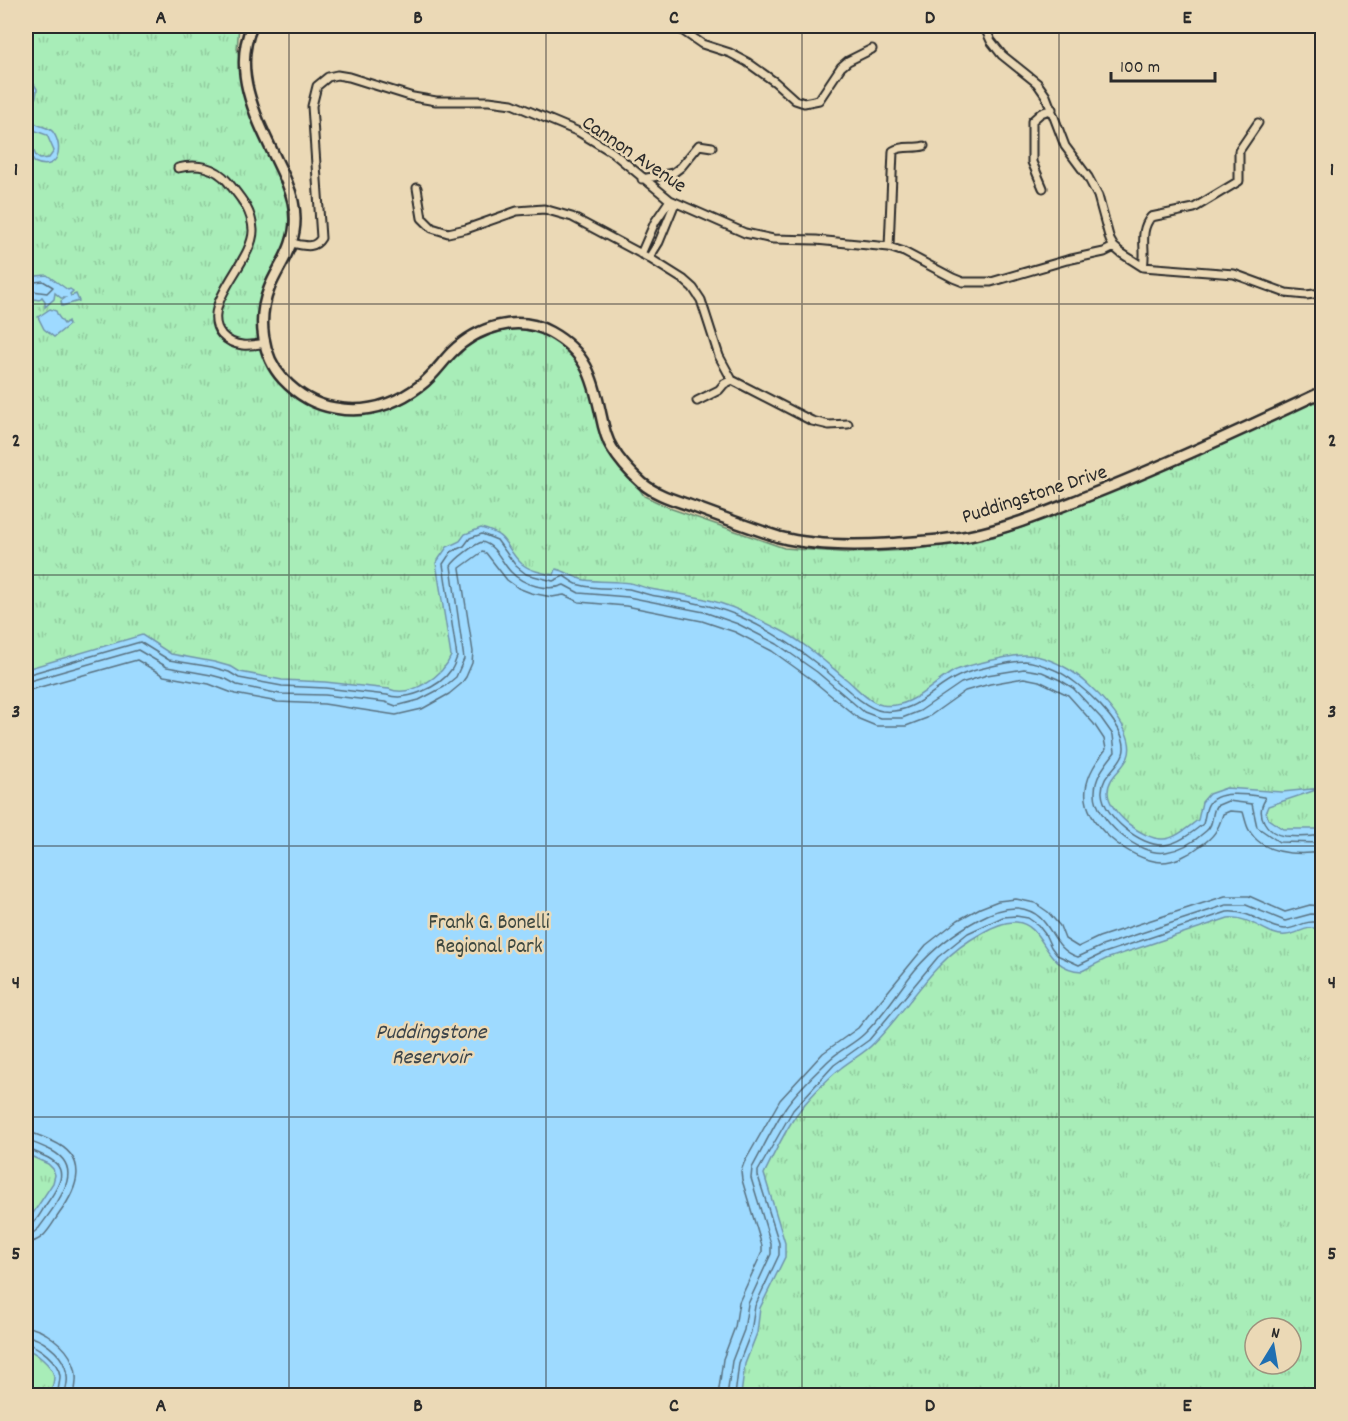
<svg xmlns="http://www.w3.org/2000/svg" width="1348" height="1421" font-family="Dekko,sans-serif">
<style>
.park{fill:url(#park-tufts);stroke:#6a8c72;stroke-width:1.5;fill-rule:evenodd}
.water{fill:#9edaff;stroke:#7094aa;stroke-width:1.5}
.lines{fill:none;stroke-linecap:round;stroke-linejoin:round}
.shore{stroke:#597180;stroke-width:1.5}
.street-casing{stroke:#2b2b2b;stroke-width:11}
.secondary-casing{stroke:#2b2b2b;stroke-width:14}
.street{stroke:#ebd9b6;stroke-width:7}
.secondary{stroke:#ebd9b6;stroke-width:9}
.grid{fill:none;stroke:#2b2b2b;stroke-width:1.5;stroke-opacity:0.55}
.labels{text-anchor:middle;stroke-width:5;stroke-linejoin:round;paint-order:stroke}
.street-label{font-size:21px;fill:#2b2b2b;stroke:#ebd9b6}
.park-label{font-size:21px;fill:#3e4840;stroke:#ebd9b6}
.water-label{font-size:22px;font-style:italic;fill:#3c454b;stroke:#ebd9b6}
.neatline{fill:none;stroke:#2b2b2b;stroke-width:2}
.grid-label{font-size:20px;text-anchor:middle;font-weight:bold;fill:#2b2b2b}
</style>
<defs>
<pattern id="park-tufts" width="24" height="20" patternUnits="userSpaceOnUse" patternTransform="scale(1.5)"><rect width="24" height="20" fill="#a8edb8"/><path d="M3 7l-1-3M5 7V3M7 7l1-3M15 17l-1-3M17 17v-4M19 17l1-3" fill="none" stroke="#91cb9e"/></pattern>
</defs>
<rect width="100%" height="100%" fill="#ebd9b6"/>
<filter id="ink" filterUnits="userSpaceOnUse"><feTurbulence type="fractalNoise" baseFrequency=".0167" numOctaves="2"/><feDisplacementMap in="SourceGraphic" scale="12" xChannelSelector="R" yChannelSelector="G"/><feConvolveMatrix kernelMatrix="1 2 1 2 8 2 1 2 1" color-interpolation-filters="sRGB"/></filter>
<g filter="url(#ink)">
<path class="park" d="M26,26h213l-2,23 6,15 3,21 45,108 3,32 -25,65 -7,33 14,48 30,28 39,11 61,-14 47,-45 36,-23 47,-2 45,30 30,91 33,49 28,13 112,39 67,5 58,-3 45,-6 39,-7 39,-13 198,-85 92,-43v999h-1296zM1255,1328h36v36h-36z"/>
<path class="water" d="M26,78l8,6 3,5c0,10 -7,19 -5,28 1,11 16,8 21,15 12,17 4,41 -19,30l-8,-15v-14l10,23 4,3 9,-1 5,-7 -7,-16 -11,-4 -10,-10c0,-4 -1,-8 0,-12 1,-10 9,-16 0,-25z
M47,275l21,15 2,-1 3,2 -3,3 1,2 5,-2 3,7 -17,5 -1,-5 4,-3h-4l-6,-5 -1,6 -9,8v-6l-3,-4 -3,3 -10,-2 -3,-8v-13z
M50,309l6,2 2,5 6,8 4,-3 1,4 -15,12 -10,-8 -6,-12z
M481,528c29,7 23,20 41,36 9,7 21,9 32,11l2,-6c11,2 19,10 29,11 15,2 30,1 45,3 9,2 17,6 26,7 17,3 33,5 49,9 27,6 51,19 75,31 24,12 45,32 66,49 10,8 22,23 36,26 29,5 49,-21 72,-34 13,-6 57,-16 71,-16 14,0 31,7 43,14 21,12 71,61 60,88 -5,13 -20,19 -20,35 0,20 35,48 55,47 12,0 25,-12 35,-19l4,-18 7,-8 17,-6 56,4 40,-4 -54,18 -2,5 2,8 15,10h39v100c-18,-4 -22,5 -36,6 -18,2 -34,-19 -58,-17l-122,41 -24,12c-41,-2 -35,-46 -66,-49 -12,-1 -24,5 -34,11 -52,28 -69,71 -108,110 -9,10 -22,16 -33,25 -12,9 -35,33 -44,46 -13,18 -23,40 -33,60l21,69v14l-25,51 -3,25 -12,31 -4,31h-691c2,-6 4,-13 4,-19 -2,-11 -19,-24 -28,-27v-125l27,-41 2,-8 -2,-6 -5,-5 -22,-10v-485l116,-34 29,19 43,8 18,5 8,5 42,8 43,2 64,7c22,9 54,-13 62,-33l-15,-93 11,-16 13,-6 5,-7z"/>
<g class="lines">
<path class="shore" d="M26,283l17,-2 10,6 -6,6 -21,-3
M26,675l114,-33 29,18 43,7 17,5 10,6 43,8 43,2 62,7c19,7 53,-8 64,-25 3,-3 4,-9 6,-13l-14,-93 8,-12 13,-6 6,-8 12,-4 15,6 19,26 10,8 27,7 11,-5c5,3 10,8 16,9 15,5 34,2 49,4 9,2 18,6 27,7 30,5 60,9 87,22 28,13 53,29 77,48 17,12 42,42 62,45 33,4 50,-23 77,-35 12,-6 52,-15 66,-15 10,1 21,5 30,9 22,9 77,58 68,84 -5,14 -22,21 -21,39 1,23 39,54 62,52 14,-1 29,-13 39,-21 2,-6 2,-14 5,-19 8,-16 42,-10 56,-8l1,3c-10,15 2,33 19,36 12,1 27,1 38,-1
M26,682l112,-32 29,17 44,8 15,4 11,6 43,9 45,1 60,7 11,4 23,-6 25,-13 12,-10 8,-18 -13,-93c4,-7 24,-22 31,-24 15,4 19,20 29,30 12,13 37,20 53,13l15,8 49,4 76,15 34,12 39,20 40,28 47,40 16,6h22l18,-7 41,-28 26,-8 37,-6 18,3 18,8 13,8 28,30 12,17 2,17c-9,12 -20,24 -20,40 -1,27 44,65 71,60 14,-2 29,-11 40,-21 8,-6 5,-17 10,-25l12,-5 24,3 5,23 22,15 43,1
M26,691l111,-31 27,16 45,8 26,10 43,8 46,2 72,11 26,-6 27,-15 12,-10 5,-7 6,-14 1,-11 -13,-84 22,-16 4,1 21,27 11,8 13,5 21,4 12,-2 15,7 47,4 76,15 33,11 37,19 39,28 48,40 17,7h30l21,-8 38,-27 25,-7 34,-6 15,3 29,14 26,29 10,15 2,10c-9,12 -18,24 -20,40 -5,35 45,72 76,73 13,0 28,-8 38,-16 14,-9 18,-16 23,-32l7,-3 13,1c2,6 3,13 6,18 14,25 49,25 73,22
M26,1132c9,1 17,5 26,9 38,17 26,47 7,73 -9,13 -15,28 -33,29
M26,1141c8,1 15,5 22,8 42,18 7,56 -9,79l-6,5 -7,1
M26,1149c6,1 12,4 18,7 29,12 14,32 1,50 -5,8 -10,19 -19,20
M26,1327c17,1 41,19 47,36 5,11 3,21 1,33
M26,1336c14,1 35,17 39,31 4,10 2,19 -1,29
M26,1344c12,1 33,18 34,32 0,6 -2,13 -3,20
M718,1396l5,-37 12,-32 4,-25 23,-50v-6l-20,-66 -1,-9 3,-8 36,-63 43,-47 35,-25 68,-83 32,-25 22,-12 18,-7 18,-2 19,4 13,9 12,14 5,13 13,8 21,-10 126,-41h24l36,16 25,-7 12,1
M727,1396l5,-35 12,-31 4,-26 23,-50v-10l-20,-66 1,-10c11,-20 21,-41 33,-60 11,-17 29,-33 43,-47 11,-11 26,-17 36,-27 20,-19 34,-43 51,-64 18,-21 40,-38 64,-51 11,-6 26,-12 39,-11 37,5 29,39 60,49l24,-11 124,-41h20l39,16 26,-7 11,1
M735,1396l4,-33 12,-31 4,-26 24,-51v-12l-21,-67v-5l35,-61 41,-45 35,-25 69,-83 30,-24 35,-16 13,-1 12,2 10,7 7,9 6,13 6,8 22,10 25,-12 123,-41c26,-2 42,18 59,17 14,-1 17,-10 36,-6"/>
<g class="street-casing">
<path id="street" d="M676,26l26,18 28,9 17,9 28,20 20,18 9,3 15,-3 22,-33 7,-6 24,-12
M984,26l7,15 11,14 35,28 9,13 19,50 23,31 10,19 12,44 4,7 7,6 22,14 91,7 52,19 20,2 16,-2
M178,168c19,-5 38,-1 50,14 12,15 24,28 25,48 1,31 -56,76 -31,105 12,13 28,11 43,8
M642,179l31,-6 8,-6 18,-22 13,2
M417,188l5,30 10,10 16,5 18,-4 51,-18 27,-2 28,8 77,41 35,22 9,8 8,12 18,56 13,24 80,41 17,4 19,-1
M1043,188l-11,-26v-41l9,-8 11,-4
M291,243c12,2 23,7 30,-5l-9,-132 5,-20 11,-9 9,-2 12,2 64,20 23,4h53l23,3 67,28 33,20 58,48 75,33 28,6 43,1 73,7 15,5 49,26 10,4h28l76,-22 37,-8 10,-5
M889,247l4,-96c9,-6 21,-2 31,-5
M641,254l14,-32 15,-22
M649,258l10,-16 16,-39
M1143,267c4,-17 -5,-35 8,-50l43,-9 45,-27v-30l19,-28
M697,401l22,-11 5,-6 8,-4"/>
</g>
<g class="secondary-casing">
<path id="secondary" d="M252,26c-24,53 14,108 35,157 8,19 11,40 4,60 -5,16 -16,30 -22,46 -12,30 -7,67 14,90 15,16 32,26 52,29 32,6 61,-4 86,-23 12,-9 21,-23 31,-33 25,-25 66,-38 98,-20 36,20 43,45 51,83 2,10 5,24 11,33 7,12 20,26 30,35 15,13 37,18 55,25 27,10 54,20 82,29 35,9 72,9 108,7 27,-2 55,-3 82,-8 40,-8 78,-24 116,-39 81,-32 159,-68 237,-105"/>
</g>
<use href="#street" class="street"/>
<use href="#secondary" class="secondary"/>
</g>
</g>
<path class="grid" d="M289,26v1370M546,26v1370M802,26v1370M1059,26v1370M26,304h1296M26,575h1296M26,846h1296M26,1117h1296"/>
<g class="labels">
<g class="street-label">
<text transform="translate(635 153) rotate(34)" y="7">Cannon Avenue</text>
<text transform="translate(1034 493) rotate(-18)" y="7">Puddingstone Drive</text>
</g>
<g class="park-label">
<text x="489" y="928">Frank G. Bonelli<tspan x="489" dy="24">Regional Park</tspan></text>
</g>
<g class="water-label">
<text x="431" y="1038">Puddingstone<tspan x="431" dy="25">Reservoir</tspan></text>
</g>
</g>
<rect width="1348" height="1421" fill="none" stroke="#ebd9b6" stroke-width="66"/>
<g transform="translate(1273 1346) rotate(11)"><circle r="28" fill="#ebd9b6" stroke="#9e937e" stroke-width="1.5"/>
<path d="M0-4.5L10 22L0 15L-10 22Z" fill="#1f6fb2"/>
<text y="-9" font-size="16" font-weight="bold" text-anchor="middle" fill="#2b2b2b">N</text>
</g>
<path d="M1111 72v9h104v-9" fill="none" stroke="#2b2b2b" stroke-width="3"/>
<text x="1120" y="72" font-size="18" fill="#2b2b2b" stroke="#ebd9b6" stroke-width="4.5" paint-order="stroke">100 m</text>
<rect x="33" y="33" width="1282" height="1355" class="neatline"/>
<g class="grid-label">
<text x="161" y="23">A</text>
<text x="418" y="23">B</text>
<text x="674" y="23">C</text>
<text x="930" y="23">D</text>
<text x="1187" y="23">E</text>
<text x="16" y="175">1</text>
<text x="1332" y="175">1</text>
<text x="16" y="446">2</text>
<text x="1332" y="446">2</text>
<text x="16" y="717">3</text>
<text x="1332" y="717">3</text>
<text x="16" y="988">4</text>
<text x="1332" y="988">4</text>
<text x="16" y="1259">5</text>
<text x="1332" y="1259">5</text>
<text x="161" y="1411">A</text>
<text x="418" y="1411">B</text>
<text x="674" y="1411">C</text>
<text x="930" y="1411">D</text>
<text x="1187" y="1411">E</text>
</g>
</svg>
